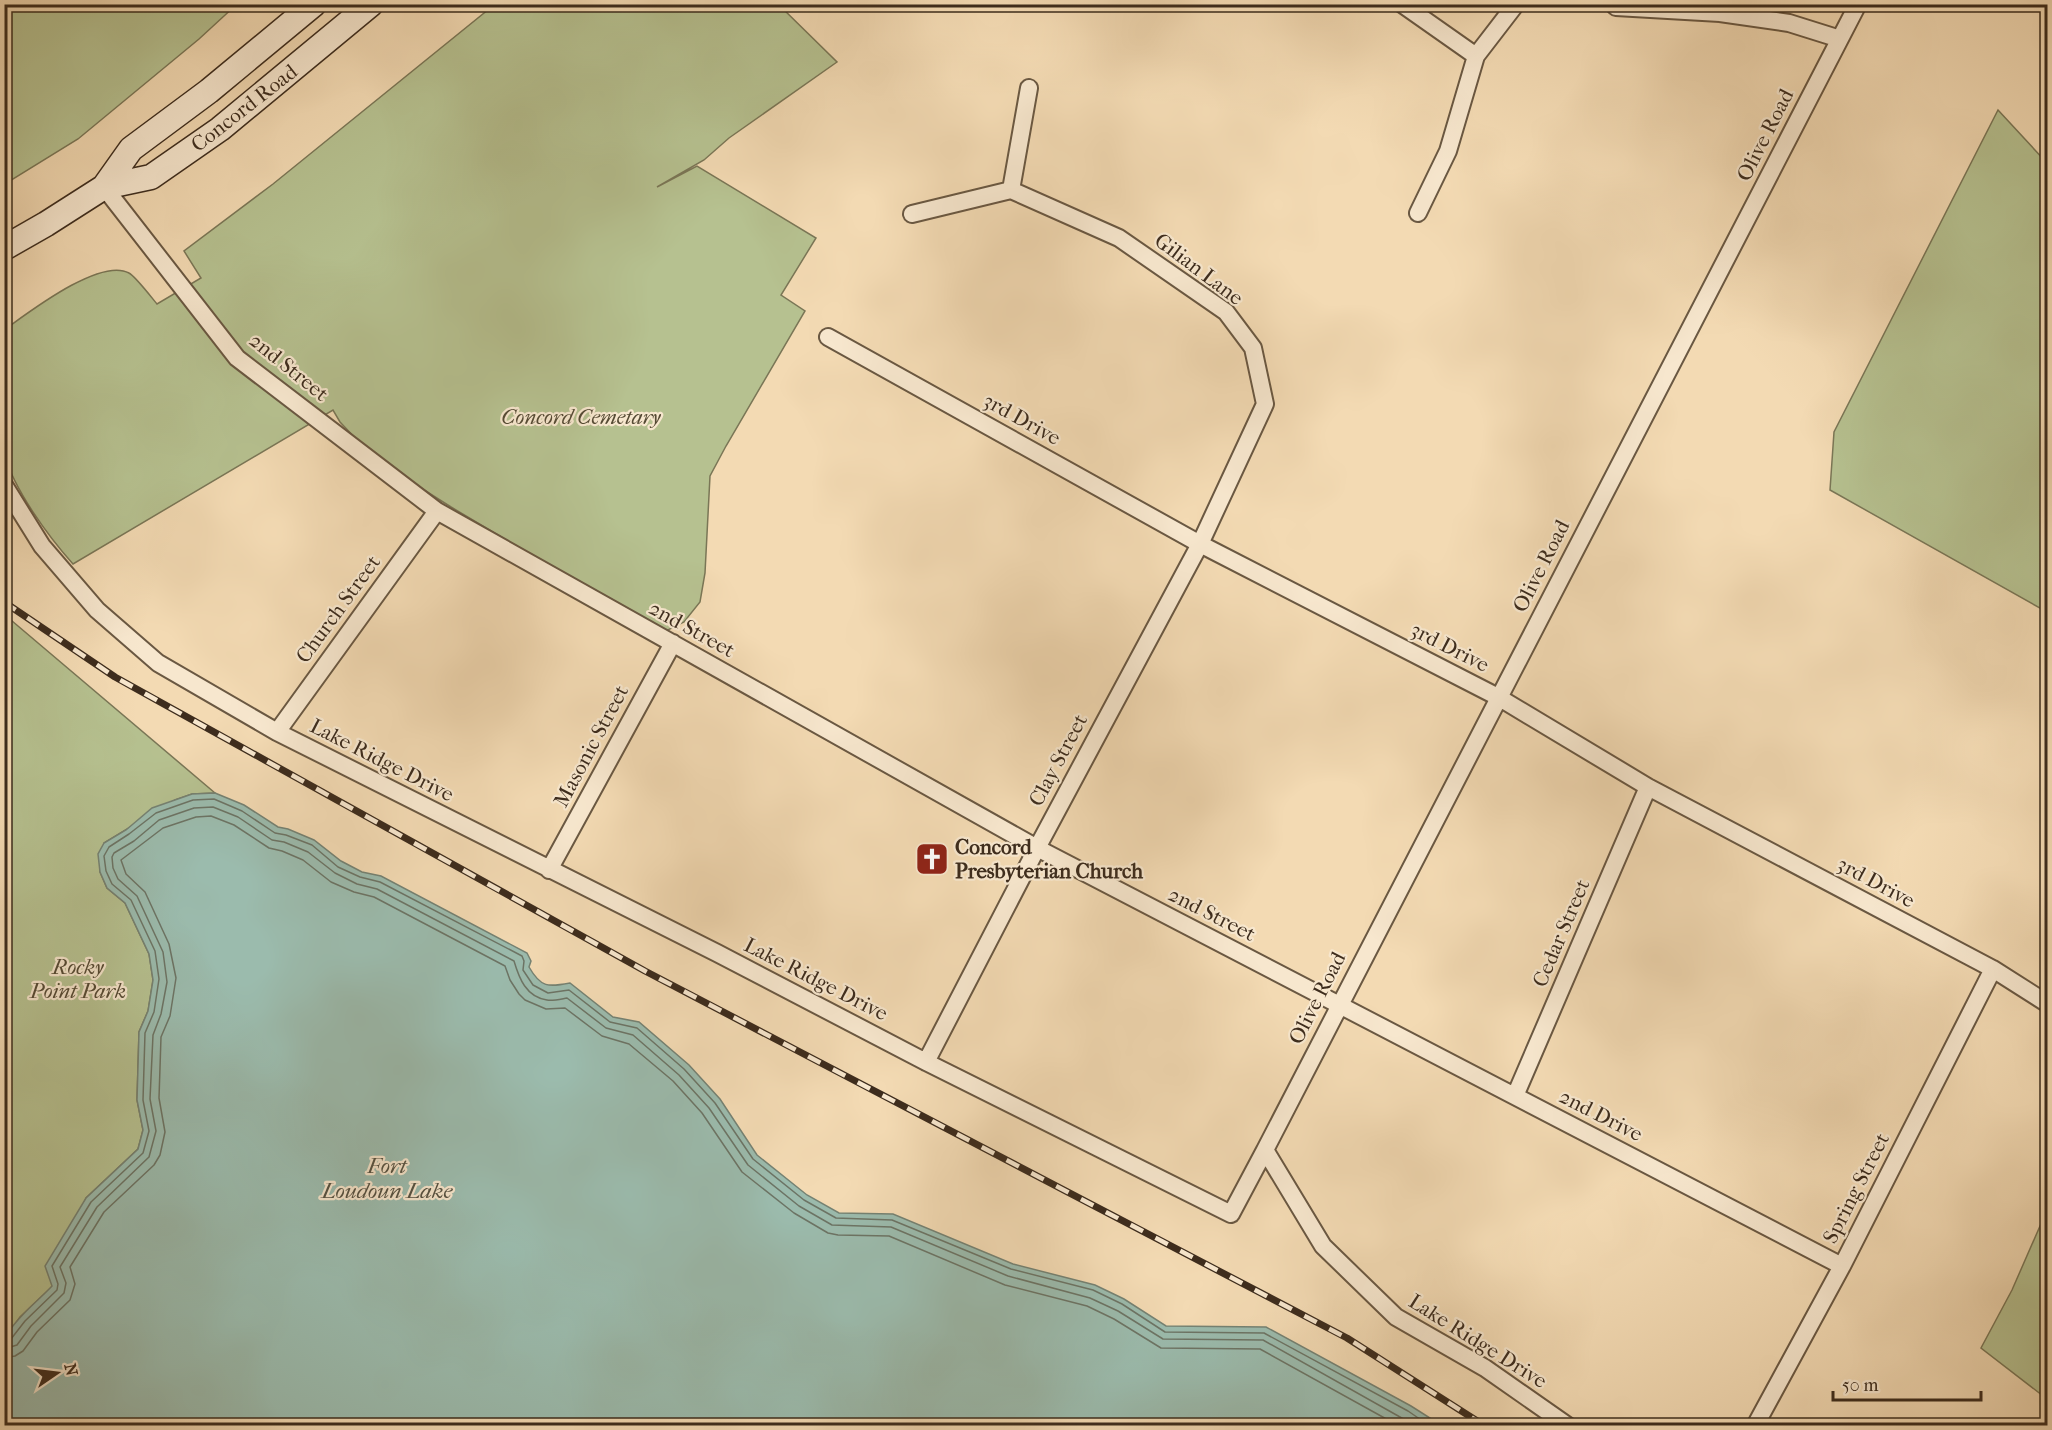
<svg xmlns="http://www.w3.org/2000/svg" width="2052" height="1430" font-family="'IM FELL French Canon',serif">
<style>
.green{fill:#b6c190;stroke:#7a7656;stroke-width:1.5}
.water{fill:#9bbbad;stroke:#758273;stroke-width:1.5}
.lines{fill:none;stroke-linecap:round;stroke-linejoin:round}
.shore{stroke:#6c7465;stroke-width:1.5}
.street-casing{stroke:#6a5842;stroke-width:20}
.secondary-casing{stroke:#3d2c1d;stroke-width:27}
.street{stroke:#f7e7ce;stroke-width:16}
.secondary{stroke:#f7e7ce;stroke-width:24}
.rail-casing{stroke:#3d2c1d;stroke-width:7}
.rail{stroke:#f7e7ce;stroke-width:4.5;stroke-dasharray:14;stroke-linecap:butt}
.labels{text-anchor:middle;stroke-width:4.5;stroke-linejoin:round;paint-order:stroke}
.street-label{font-size:21px;fill:#3d2c1d;stroke:#f7e7ce}
.park-label{font-size:21px;font-style:italic;fill:#554a34;stroke:#f7e7ce}
.poi-label{font-size:21px;font-weight:bold;fill:#3d2c1d;stroke:#f7e7ce;text-anchor:start}
.water-label{font-size:22px;font-style:italic;fill:#545041;stroke:#f7e7ce}
</style>
<rect width="100%" height="100%" fill="#f3dab3"/>
<filter id="stains"><feTurbulence type="fractalNoise" baseFrequency=".00333" numOctaves="4"/><feColorMatrix values="0 0 0 0 .2 0 0 0 0 .09 0 0 0 0 .02 0 0 0 .5 -.17"/></filter>
<radialGradient id="worn" r=".72"><stop offset=".6" stop-color="#630" stop-opacity="0"/><stop offset="1" stop-color="#630" stop-opacity=".3"/></radialGradient>
<path class="green" d="M5,4h231v1l-37,34 -121,100 -73,45z
M494,5h285l58,57 -108,76 -25,22 -47,27 40,-21 119,72 -35,57 24,16 -79,135 -16,30 -5,97 -5,29 -16,20 -18,9 -59,-31 -156,-93 -76,-48 -35,-37 -7,-12 -260,154c-25,-28 -58,-73 -69,-110v-124c24,-17 96,-73 125,-57 6,3 23,25 28,31l44,-26 -17,-27 89,-67z
M1998,110l49,53v449l-217,-122 4,-58z
M5,615l210,178 -23,1 -17,6 -71,43 -4,29 7,16 18,15 24,51 4,26 -5,31 -9,21 -2,68 6,30 -5,19 -52,49 -33,88 -33,31 -13,18 -2,14z
M2047,1210v189l-66,-51 31,-58z"/>
<path class="water" d="M215,793l29,12 34,22 10,2 26,11 27,21 21,11 19,4 146,77 4,8 -2,6c12,21 19,20 41,16l43,34 26,5 50,43 31,34 37,56 50,40 32,18 54,1 120,50 82,21 29,14 42,27 100,1 145,79 30,19h-1436c-1,-19 -5,-77 3,-92 11,-18 30,-32 44,-47l-7,-20 41,-68 52,-49 5,-19 -6,-30 2,-68 9,-21 5,-31 -4,-26 -24,-51 -18,-15 -7,-16 -2,-18 6,-11 22,-13 26,-22 40,-14z"/>
<g class="lines">
<path class="shore" d="M4,1341l7,-2 14,-18 32,-31 1,-6 -6,-18 39,-64 52,-49 6,-22 -6,-31 2,-67 9,-21 5,-33 -4,-28 -24,-51 -19,-16 -6,-13 -2,-15 5,-9 20,-13 27,-21 37,-13 21,-1 28,12 33,22 11,2 26,10 26,22 22,10 20,5 142,74 2,5 -1,9 10,15 15,8 21,-3 41,32 27,6 47,41 31,34 38,56 51,41 32,18 56,2 119,49 82,21 29,14 43,28 99,1 144,78 22,15
M4,1349l13,-4 14,-19 33,-33 2,-10 -6,-16 37,-60 52,-50 7,-26 -6,-32 3,-64 8,-21 6,-32 -4,-30 -26,-56 -19,-17 -5,-11 -1,-11 2,-4 20,-12 25,-21 35,-12 19,-1 25,10 34,23 12,2 24,10 27,21 22,11 20,5 137,72c5,17 12,36 33,39 6,1 14,-1 20,-2l39,30 27,7 46,40 30,33 39,57 51,41 33,19 59,2 117,49 82,22 28,13 45,28 100,1 153,86
M4,1358l11,-2 8,-5 14,-19 33,-32 5,-16 -5,-17 34,-55 50,-47 6,-10 5,-23 -6,-34 2,-61 9,-21 6,-38 -7,-34 -24,-52 -19,-18 -5,-14 42,-32 33,-11 15,-1 23,9 35,23 13,3 21,9 28,22 23,10 20,5 131,69 5,14 9,14 6,6 21,9 19,-1 37,28 27,8 44,37 29,32 40,59 52,41 34,20 10,2 51,1 116,49 82,21 27,13 47,29 99,1 139,77"/>
<g class="street-casing">
<path id="street" d="M1402,4l74,52
M1613,4l3,3 104,6 69,10 51,16
M104,187l133,171 200,153 600,337 805,418
M1011,190l18,-102
M1418,213l30,-62 28,-95 40,-52
M912,214l99,-24 108,48 107,74 27,36 12,56 -65,140 -163,304 -111,214
M828,337l372,207 298,153 150,90 345,182 55,35
M4,485l38,61 55,64 61,53 119,69 440,221 209,109 305,152 34,-64 58,96 73,71 89,51 83,58
M277,732l160,-221
M549,870l124,-227
M1515,1096l133,-309
M1265,1150l593,-1146
M1755,1426l87,-160 151,-297"/>
</g>
<g class="secondary-casing">
<path id="secondary" d="M104,187l27,-38 78,-58 105,-87
M4,248l42,-24 58,-37 47,-10 69,-48 151,-125"/>
</g>
<use href="#street" class="street"/>
<use href="#secondary" class="secondary"/>
<g class="rail-casing">
<path id="rail" d="M4,602l111,75 530,294 702,367 138,88"/>
</g>
<use href="#rail" class="rail"/>
</g>
<defs>
<g id="church-square" transform="scale(1.725)"><rect x="-9" y="-9" width="18" height="18" rx="4" fill="#8f2418" stroke="#f7e7ce"/><path d="M-1.2-6h2.4v3.5h3.3v2.4h-3.3V6h-2.4V-.1h-3.3v-2.4h3.3Z" fill="#fff"/></g>
</defs>
<g fill-rule="evenodd">
<use href="#church-square" x="932" y="859"/>
</g>
<g class="labels">
<g class="street-label">
<text transform="translate(244 108) rotate(-38)" y="7">Concord Road</text>
<text transform="translate(1765 135) rotate(-63)" y="7">Olive Road</text>
<text transform="translate(1199 269) rotate(37)" y="7">Gilian Lane</text>
<text transform="translate(289 367) rotate(39)" y="7">2nd Street</text>
<text transform="translate(1022 419) rotate(29)" y="7">3rd Drive</text>
<text transform="translate(1541 566) rotate(-63)" y="7">Olive Road</text>
<text transform="translate(338 609) rotate(-54)" y="7">Church Street</text>
<text transform="translate(692 629) rotate(29)" y="7">2nd Street</text>
<text transform="translate(1450 647) rotate(27)" y="7">3rd Drive</text>
<text transform="translate(591 746) rotate(-62)" y="7">Masonic Street</text>
<text transform="translate(382 760) rotate(27)" y="7">Lake Ridge Drive</text>
<text transform="translate(1058 760) rotate(-62)" y="7">Clay Street</text>
<text transform="translate(1876 882) rotate(28)" y="7">3rd Drive</text>
<text transform="translate(1212 914) rotate(27)" y="7">2nd Street</text>
<text transform="translate(1561 933) rotate(-67)" y="7">Cedar Street</text>
<text transform="translate(816 979) rotate(27)" y="7">Lake Ridge Drive</text>
<text transform="translate(1317 998) rotate(-63)" y="7">Olive Road</text>
<text transform="translate(1601 1115) rotate(27)" y="7">2nd Drive</text>
<text transform="translate(1856 1188) rotate(-63)" y="7">Spring Street</text>
<text transform="translate(1478 1341) rotate(32)" y="7">Lake Ridge Drive</text>
</g>
<g class="park-label">
<text x="581" y="424">Concord Cemetary</text>
<text x="78" y="974">Rocky<tspan x="78" dy="24">Point Park</tspan></text>
</g>
<g class="poi-label">
<text x="955" y="854">Concord<tspan x="955" dy="24">Presbyterian Church</tspan></text>
</g>
<g class="water-label">
<text x="387" y="1173">Fort<tspan x="387" dy="25">Loudoun Lake</tspan></text>
</g>
</g>
<rect width="2052" height="1430" fill="none" stroke="#f3dab3" stroke-width="24"/>
<rect x="6" y="6" width="2040" height="1418" fill="none" stroke="#3d2c1d" stroke-width="3"/>
<rect x="12" y="12" width="2028" height="1406" fill="none" stroke="#3d2c1d" stroke-width="1.5"/>
<g transform="translate(57 1373) rotate(76)" stroke="#f7e7ce" stroke-width="4.5" paint-order="stroke">
<path d="M0-4.5L10 22L0 15L-10 22Z" fill="#3d2c1d"/>
<text y="-9" font-size="16" font-weight="bold" text-anchor="middle" fill="#3d2c1d">N</text>
</g>
<path d="M1833 1391v9h148v-9" fill="none" stroke="#3d2c1d" stroke-width="3"/>
<text x="1842" y="1391" font-size="18" fill="#3d2c1d" stroke="#f7e7ce" stroke-width="4.5" paint-order="stroke">50 m</text>
<rect width="100%" height="100%" filter="url(#stains)"/>
<rect width="100%" height="100%" fill="url(#worn)"/>
</svg>
